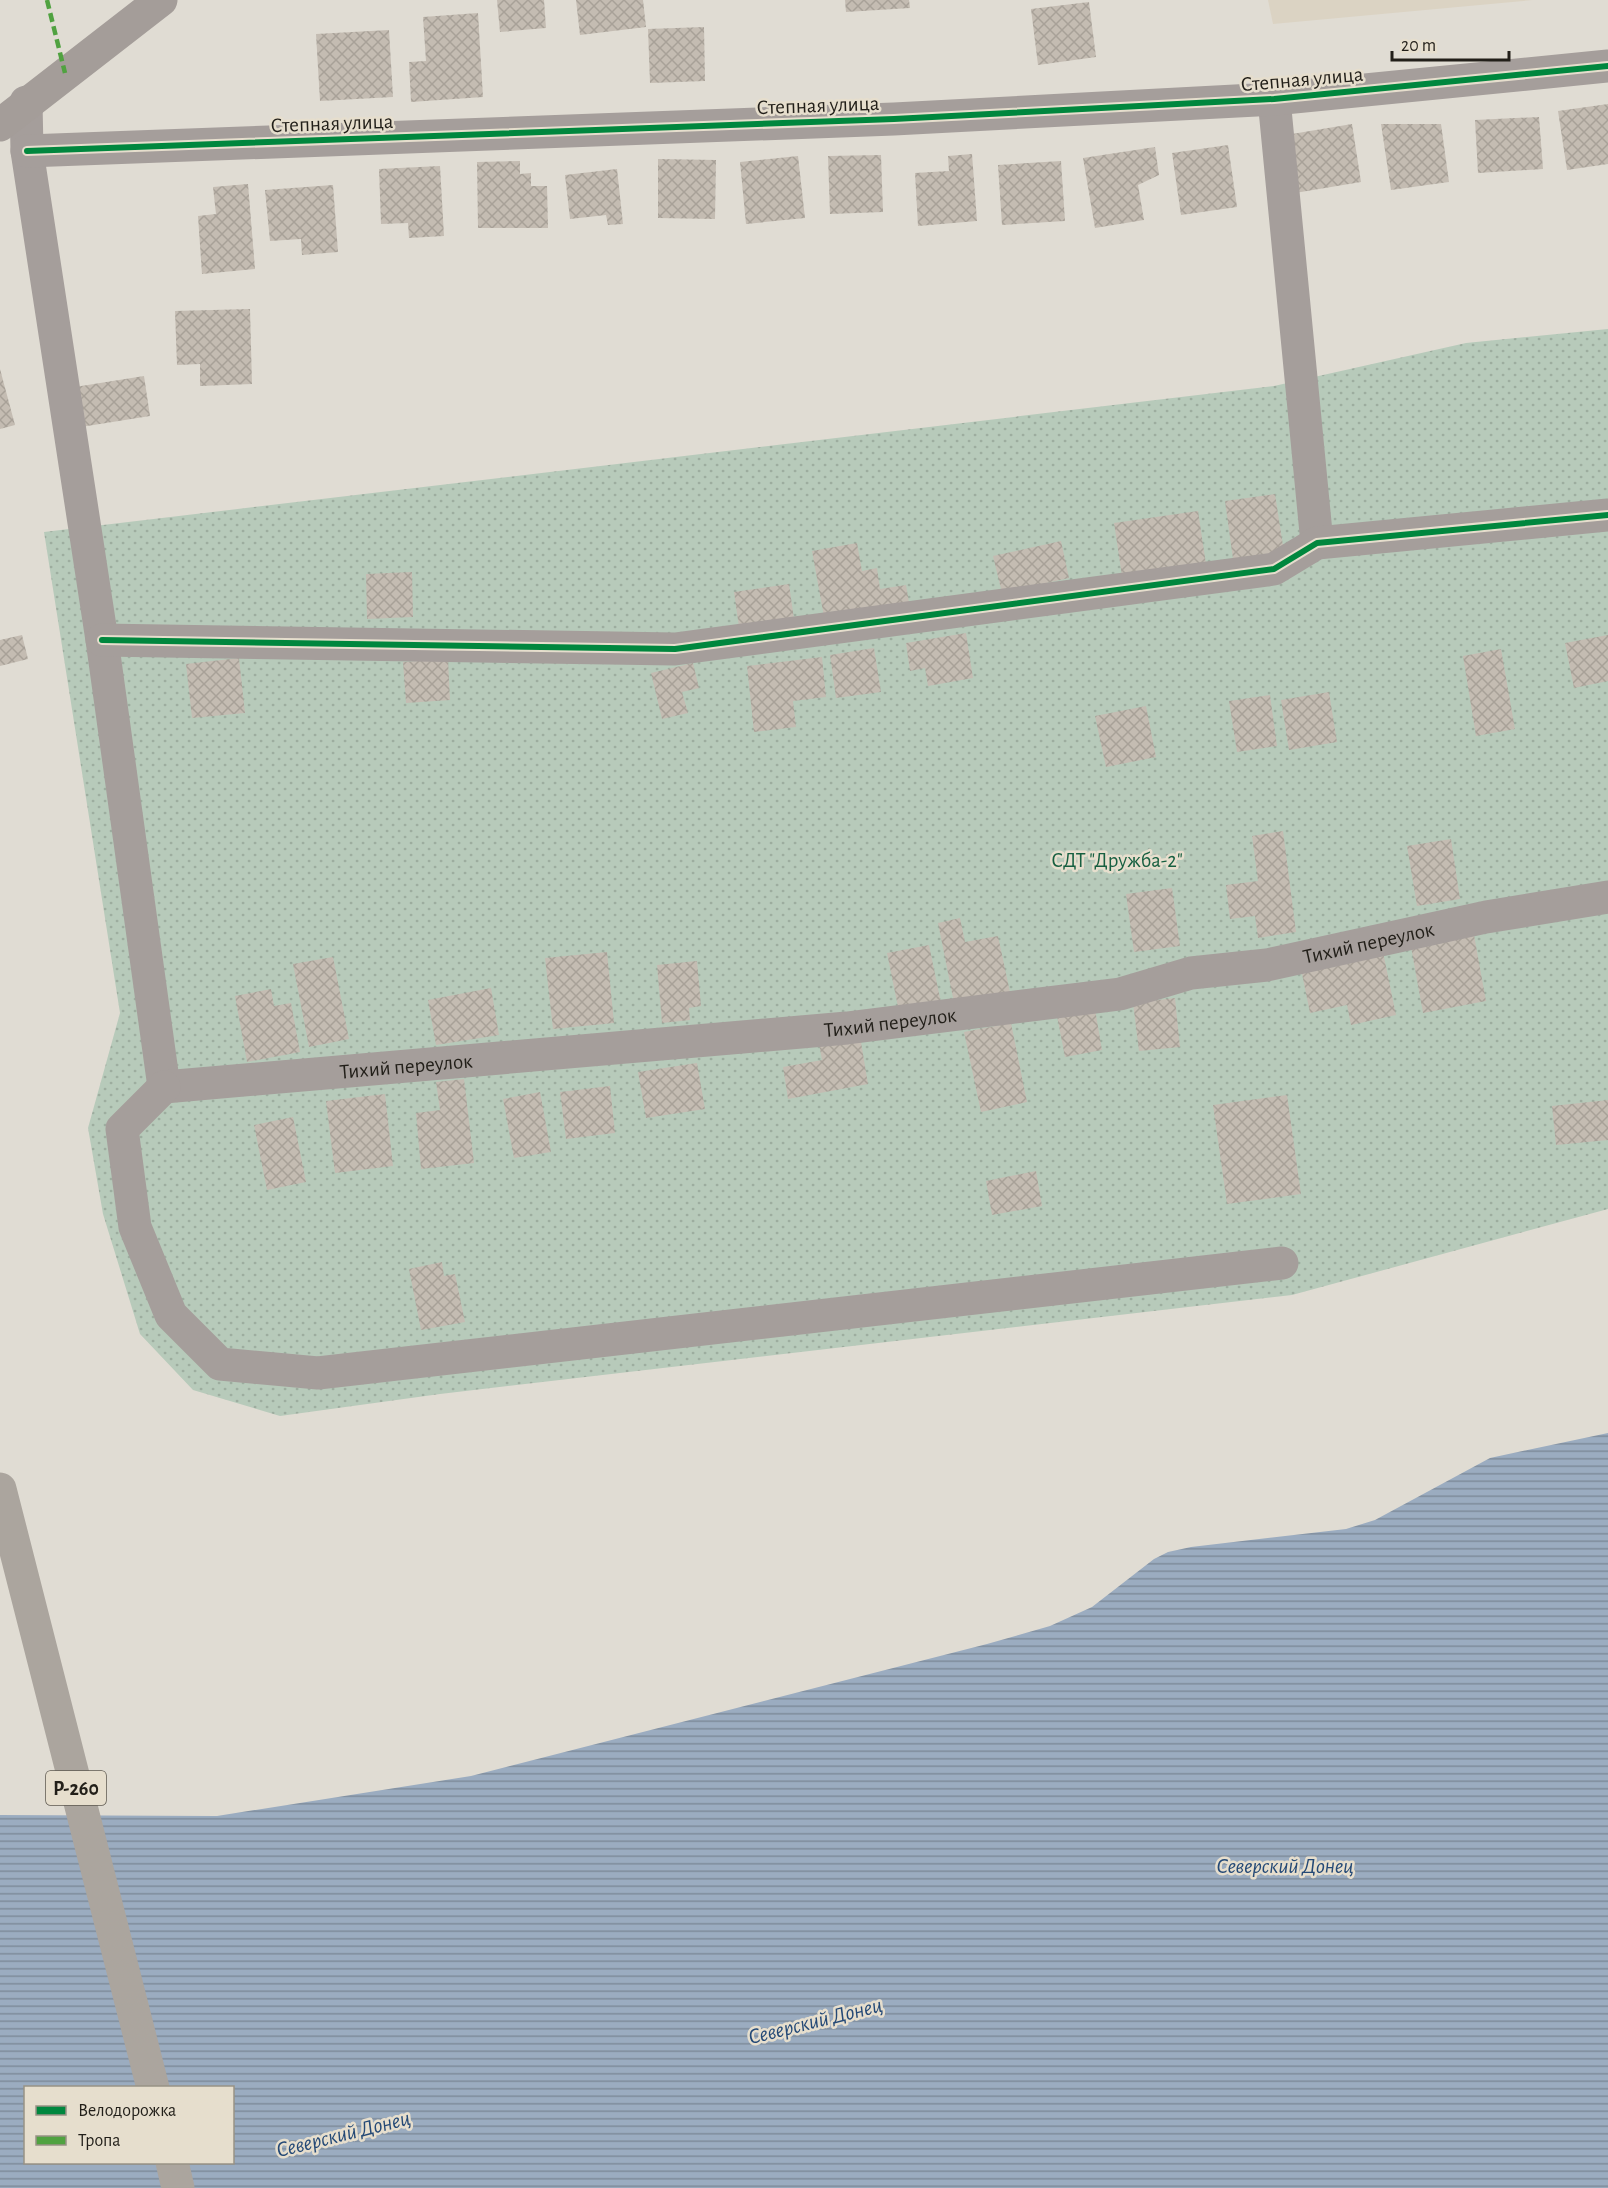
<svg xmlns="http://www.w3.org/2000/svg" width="1608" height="2188" font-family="'Alegreya Sans',sans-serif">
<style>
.built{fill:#dbd3c3}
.green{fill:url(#green-dots)}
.water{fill:url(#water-rules);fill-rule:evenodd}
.building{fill:url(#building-cross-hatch)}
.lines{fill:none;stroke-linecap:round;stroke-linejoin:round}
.street{stroke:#a59e9b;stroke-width:33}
.secondary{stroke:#a49d99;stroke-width:33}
.highway{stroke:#aba59e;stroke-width:33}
.quiet{stroke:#50a240;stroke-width:4.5;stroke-dasharray:9 4.5;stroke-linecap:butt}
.cycleway-casing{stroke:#e6decd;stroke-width:10}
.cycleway{stroke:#00873e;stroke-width:6}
.labels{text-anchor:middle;stroke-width:5;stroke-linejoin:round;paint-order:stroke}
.shield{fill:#e6decd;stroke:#5d584f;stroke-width:1.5}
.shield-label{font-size:20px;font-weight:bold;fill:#221f19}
.street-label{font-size:21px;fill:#221f19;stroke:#e6decd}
.park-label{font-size:21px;fill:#165f40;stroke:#e6decd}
.water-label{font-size:22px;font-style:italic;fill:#244976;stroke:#e6decd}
</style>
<defs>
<pattern id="green-dots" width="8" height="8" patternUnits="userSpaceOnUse" patternTransform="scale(1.5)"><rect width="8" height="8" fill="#b7caba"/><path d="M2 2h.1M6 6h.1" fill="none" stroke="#9dad9f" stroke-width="1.8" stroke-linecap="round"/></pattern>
<pattern id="water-rules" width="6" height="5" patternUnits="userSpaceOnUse" patternTransform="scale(1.5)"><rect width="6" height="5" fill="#9bacc0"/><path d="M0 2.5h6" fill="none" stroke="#7e8b9b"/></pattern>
<pattern id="building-cross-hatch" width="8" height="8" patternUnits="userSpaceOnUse" patternTransform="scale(1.5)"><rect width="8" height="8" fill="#c4bcb2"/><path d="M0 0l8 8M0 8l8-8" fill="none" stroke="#a8a198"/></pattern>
</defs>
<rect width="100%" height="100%" fill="#e0dcd3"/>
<path class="built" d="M1268,0h265l-260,24z"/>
<path class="green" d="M1608,329v880l-316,86 -852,99 -160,22 -87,-26 -53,-56 -37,-120 -15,-86 32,-115 -76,-481 1230,-146 192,-43z"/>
<path class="water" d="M1608,1433v755h-1608v-373l217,1 254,-40 516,-132 63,-18 42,-19 62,-48 14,-7 23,-5 155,-18 29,-9 115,-62zM26,2088h206v74h-206z"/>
<path class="building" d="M497,0h47l2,28 -46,4z
M576,0h67l3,27 -66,8z
M845,0h64l1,8 -64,4z
M1089,2l7,55 -58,8 -7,-56z
M478,13l5,84 -72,5 -2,-40 17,-1 -3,-44z
M704,27l1,54 -55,2 -2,-54z
M389,30l4,67 -73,4 -4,-67z
M1608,104v60l-41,6 -9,-59z
M1539,117l4,52 -65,4 -3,-53z
M1352,124l9,58 -66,11 -9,-58z
M1381,124h60l8,58 -58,8z
M1228,145l9,62 -56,8 -9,-62z
M1155,147l4,28 -21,10 6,35 -49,8 -12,-70z
M972,154l5,67 -59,5 -3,-53 34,-2 -1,-15z
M881,155l2,57 -53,2 -2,-58z
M798,156l7,62 -59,6 -6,-62z
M658,159l58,1 -1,59 -57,-1z
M520,161v13l11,-1v13h16l1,42h-70l-1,-66z
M1061,161l4,60 -63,4 -4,-60z
M440,166l4,70 -35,2 -1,-15 -27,1 -2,-55z
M617,169l6,55 -15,1 -2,-10 -36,4 -5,-44z
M248,184l7,85 -53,5 -4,-58 18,-2 -3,-27z
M333,185l5,67 -36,3 -1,-16 -31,2 -5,-51z
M250,309l2,75 -52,2v-22l-23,1 -2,-54z
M0,369l15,56 -15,4z
M144,376l6,40 -69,11 -6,-40z
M1275,494l9,58 -51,7 -8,-58z
M1198,511l8,53 -84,12 -8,-53z
M1061,541l8,37 -67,15 -9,-37z
M857,543l5,28 15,-3 3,21 26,-4 3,17 -85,15 -12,-66z
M412,572l1,45 -46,2 -1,-45z
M789,584l5,35 -55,8 -5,-35z
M966,633l7,45 -45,8 -3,-18 -15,3 -4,-28z
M22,635l6,24 -28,7v-26z
M1608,635v46l-34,7 -9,-45z
M874,648l7,44 -45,6 -6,-43z
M1501,649l14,80 -39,7 -13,-80z
M822,657l4,40 -33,4 3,26 -42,5 -7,-66z
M239,658l6,55 -53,5 -6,-54z
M448,659l2,41 -44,3 -3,-41z
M693,663l6,25 -17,4 6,21 -26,6 -11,-46z
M1329,692l8,50 -48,8 -8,-50z
M1270,695l7,51 -40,6 -8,-51z
M1146,706l10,51 -50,10 -11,-51z
M1283,831l13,101 -38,6 -3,-22 -25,3 -4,-34 32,-4 -6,-45z
M1451,839l9,60 -43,7 -10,-60z
M1172,888l8,58 -46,6 -8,-58z
M960,918l5,24 33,-6 12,56 -56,11 -16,-80z
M1474,935l12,66 -63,12 -12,-66z
M929,945l12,58 -42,9 -12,-59z
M607,952l7,71 -61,6 -8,-71z
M1383,952l13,63 -45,10 -4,-20 -37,8 -9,-44z
M333,957l16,82 -40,8 -16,-83z
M697,961l4,45 -12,2 1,12 -28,3 -5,-58z
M491,988l8,47 -63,10 -8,-45z
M271,989l3,17 17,-3 9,49 -53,10 -12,-66z
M1175,998l5,49 -41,4 -6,-48z
M1095,1009l7,41 -37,7 -8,-41z
M1011,1023l16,79 -46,10 -17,-80z
M860,1036l8,48 -80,15 -5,-32 39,-7 -3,-16z
M697,1063l8,46 -59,9 -8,-46z
M464,1079l10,84 -53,6 -5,-56 24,-3 -4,-28z
M610,1086l5,47 -49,6 -6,-47z
M540,1092l11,60 -37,6 -11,-59z
M385,1094l8,72 -58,7 -9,-72z
M1287,1095l14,99 -74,10 -14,-99z
M1608,1100v40l-52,5 -4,-39z
M293,1117l13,65 -39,8 -13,-65z
M1036,1171l6,35 -50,9 -6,-34z
M442,1262l2,14 11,-2 10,48 -44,8 -12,-61z"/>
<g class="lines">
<g class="street">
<path d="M1274,99l43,444"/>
<path d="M26,102l1,49 75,489 62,447"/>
<path d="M27,151l867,-32 380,-20 334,-33"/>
<path d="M102,640l573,9 599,-80 43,-26 291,-28"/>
<path id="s1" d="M164,1087l683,-59 273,-34 71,-21 76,-8 219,-48 122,-20"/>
<path d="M164,1087l-42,42 13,98 36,88 49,49 98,9 964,-110"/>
</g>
<path class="secondary" d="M0,125l161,-125"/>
<path class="highway" d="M0,1489l153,599
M172,2162l6,26"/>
<path class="quiet" d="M47,0l18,73"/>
<g class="cycleway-casing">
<path id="cycleway" d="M27,151l867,-32 380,-20 334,-33
M102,640l573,9 599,-80 43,-26 291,-28"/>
</g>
<use href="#cycleway" class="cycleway"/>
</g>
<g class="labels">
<rect class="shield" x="46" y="1771" width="60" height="34" rx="4.5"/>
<g class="shield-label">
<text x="76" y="1795">Р-260</text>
</g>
<g class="street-label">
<text transform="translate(1302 79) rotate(-5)" y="7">Степная улица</text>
<text transform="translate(818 105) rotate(-2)" y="7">Степная улица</text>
<text transform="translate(332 123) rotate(-2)" y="7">Степная улица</text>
<text dy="7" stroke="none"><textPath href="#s1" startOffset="1215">Тихий переулок</textPath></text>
<text dy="7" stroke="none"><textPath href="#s1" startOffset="729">Тихий переулок</textPath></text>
<text dy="7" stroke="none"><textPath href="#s1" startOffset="243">Тихий переулок</textPath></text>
</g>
<g class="park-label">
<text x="1117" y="867">СДТ "Дружба-2"</text>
</g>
<g class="water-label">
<text x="1285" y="1873">Северский Донец</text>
<text transform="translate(815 2020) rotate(-14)" y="8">Северский Донец</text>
<text transform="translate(343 2133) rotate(-14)" y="8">Северский Донец</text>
</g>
</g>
<rect x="24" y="2086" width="210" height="78" fill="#e6decd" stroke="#989285" stroke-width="1.5"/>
<rect x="36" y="2106" width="30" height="9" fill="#00873e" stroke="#989285" stroke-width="1.5"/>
<text x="78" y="2116" font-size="18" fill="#221f19">Велодорожка</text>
<rect x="36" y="2136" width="30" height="9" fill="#50a240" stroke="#989285" stroke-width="1.5"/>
<text x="78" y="2146" font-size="18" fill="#221f19">Тропа</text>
<path d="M1392 51v9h117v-9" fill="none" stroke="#221f19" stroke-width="3"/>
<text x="1401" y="51" font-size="18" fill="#221f19" stroke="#e6decd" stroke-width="4.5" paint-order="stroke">20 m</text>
</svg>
